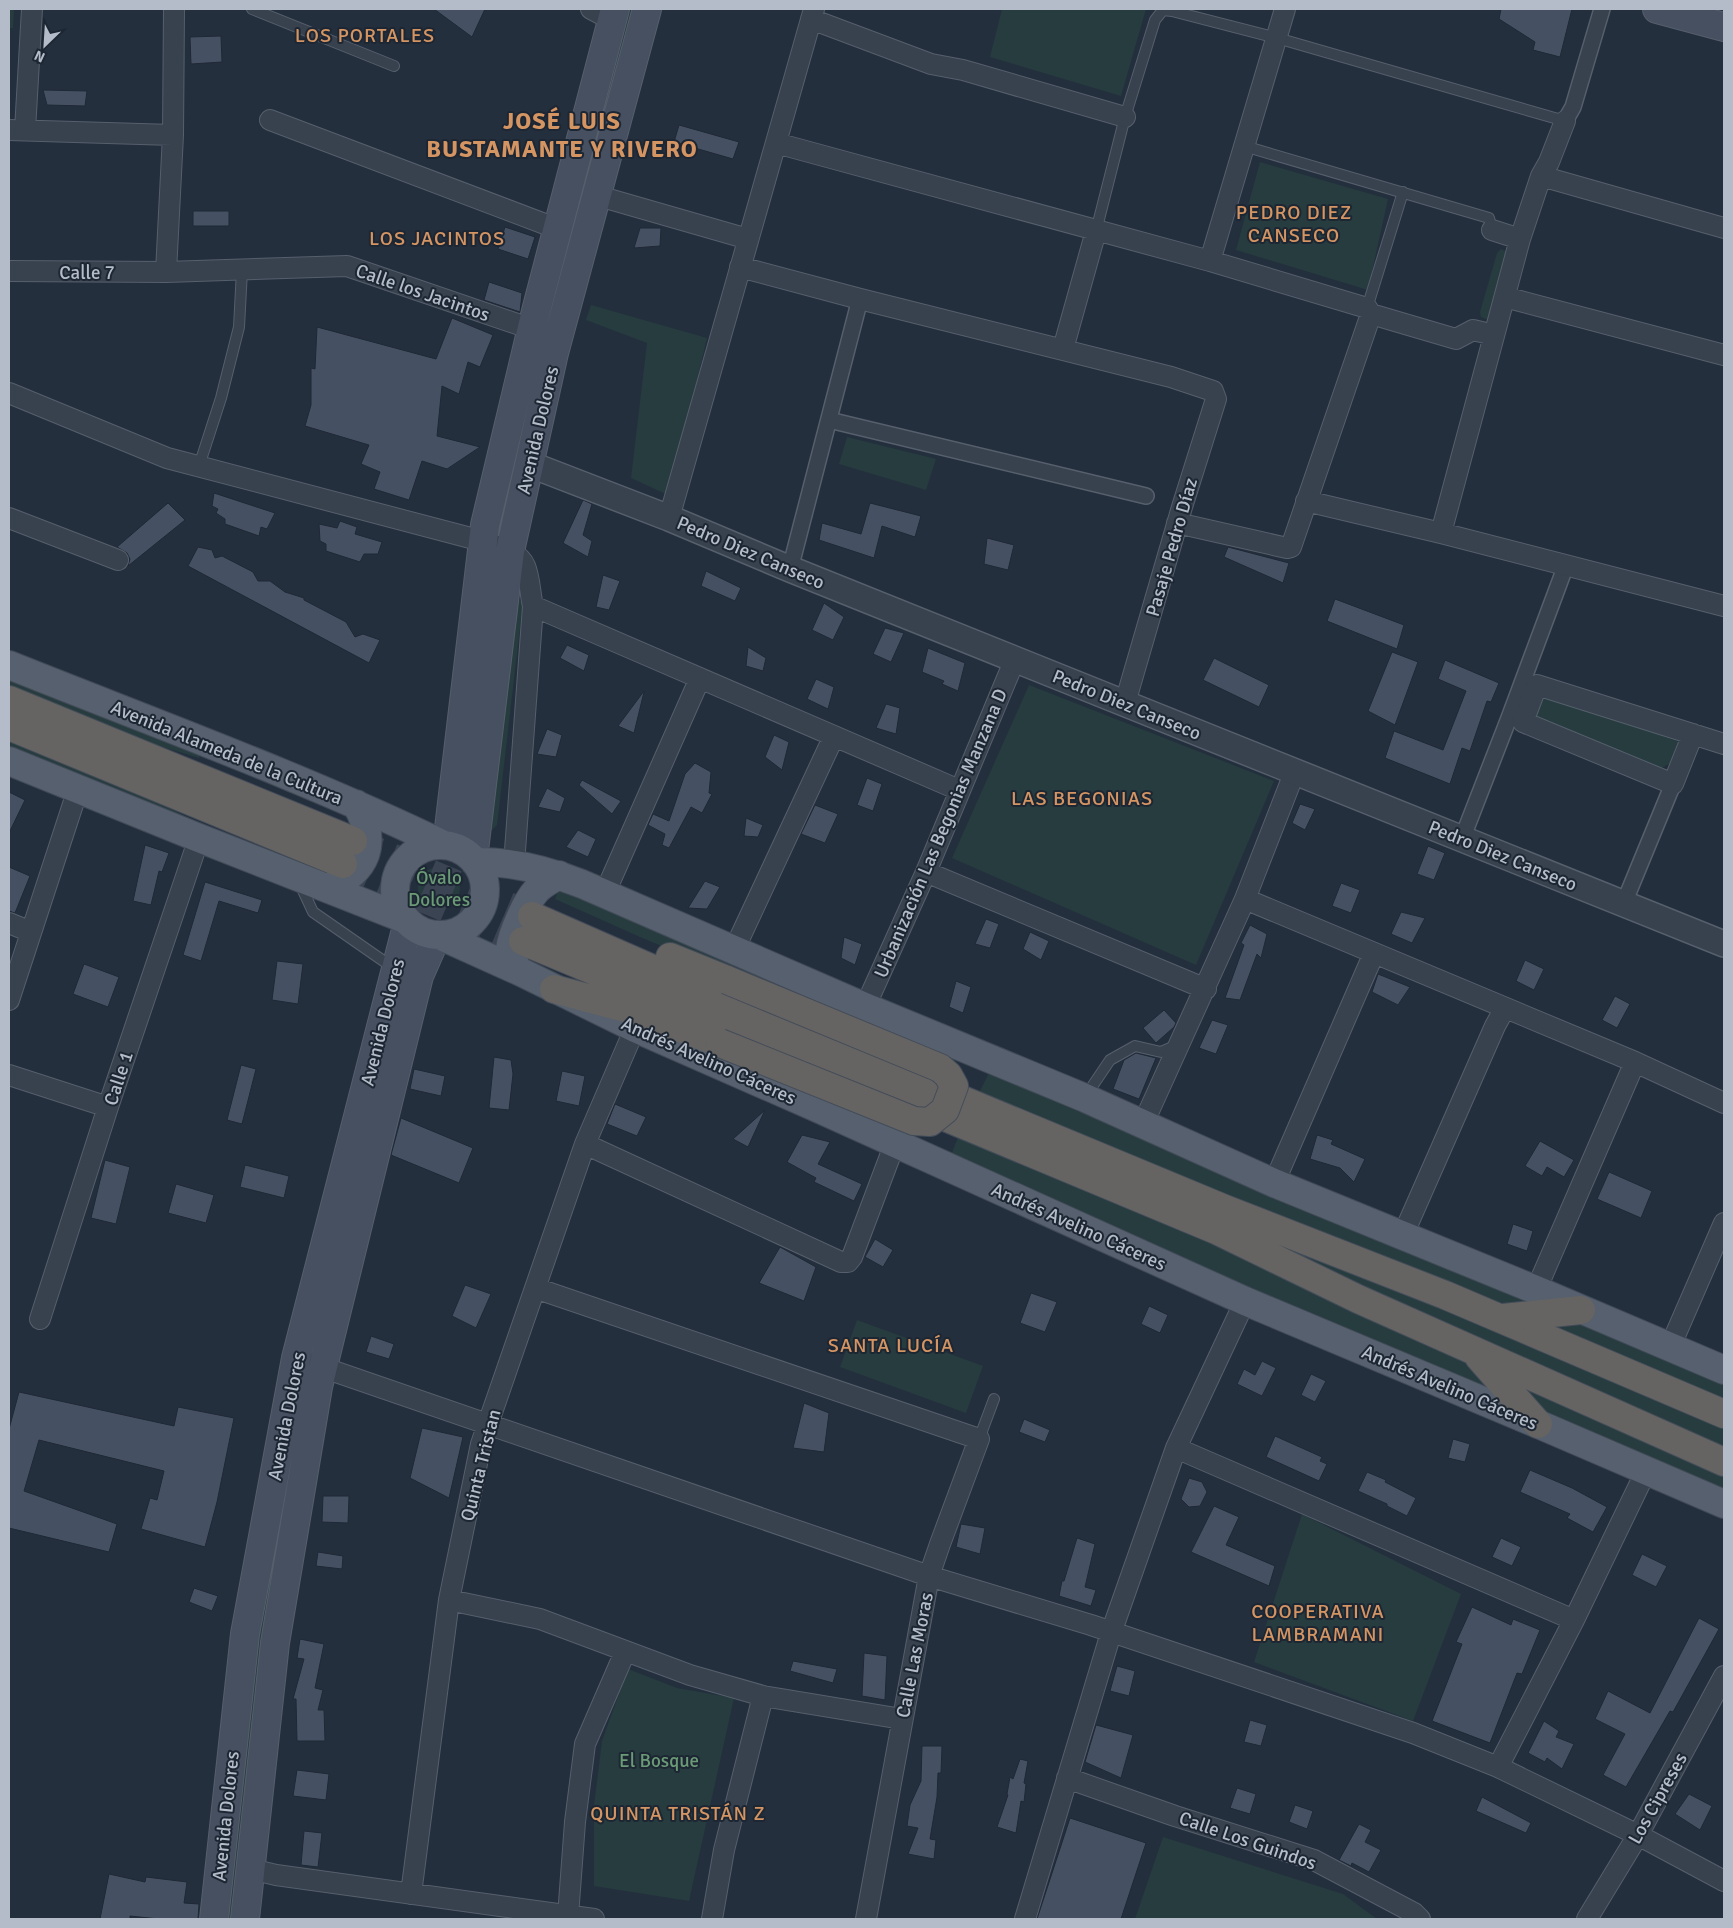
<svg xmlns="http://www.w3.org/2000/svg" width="1733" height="1928" font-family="Signika,sans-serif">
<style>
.green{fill:#263c3f}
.building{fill:#455162;stroke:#1f2835}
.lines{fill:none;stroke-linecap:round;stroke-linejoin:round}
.trunk-tunnel{stroke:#3a4453;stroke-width:28;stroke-dasharray:28 14;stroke-linecap:butt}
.service-casing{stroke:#565f6c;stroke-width:12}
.pedestrian-casing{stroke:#565f6c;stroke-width:18}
.minor-casing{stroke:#565f6c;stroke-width:22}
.tertiary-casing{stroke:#565f6c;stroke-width:28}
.secondary-casing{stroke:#565f6c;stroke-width:30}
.primary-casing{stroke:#414a57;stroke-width:30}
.trunk-casing{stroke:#434c59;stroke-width:30}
.service{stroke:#38414e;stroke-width:10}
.pedestrian{stroke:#38414e;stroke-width:15}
.minor{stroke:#38414e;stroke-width:20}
.tertiary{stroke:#38414e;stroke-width:25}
.secondary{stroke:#465061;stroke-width:28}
.primary{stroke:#56606e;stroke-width:28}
.trunk{stroke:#656462;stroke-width:28}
.trunk-bridge-casing{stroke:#434c59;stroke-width:30;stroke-linecap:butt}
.trunk-bridge{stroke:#656462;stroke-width:28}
.labels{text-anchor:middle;stroke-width:4;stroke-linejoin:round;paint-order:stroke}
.street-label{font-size:19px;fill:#b4bcc9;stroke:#1d2633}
.park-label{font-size:19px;fill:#6b9a76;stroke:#1d2633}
.neighbourhood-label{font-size:20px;letter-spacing:1px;fill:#d59563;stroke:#1d2633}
.district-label{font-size:24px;font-weight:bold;letter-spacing:1px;fill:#d59563;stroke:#1d2633}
</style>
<rect width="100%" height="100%" fill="#242f3e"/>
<path class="green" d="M9,9h5l-1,19h-4z
M625,9h13l-86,304 -5,-2z
M1002,9h144l-25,87 -131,-39z
M1260,162l128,37 -20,91 -132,-40z
M1501,249l9,4 -19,64 -3,3 -7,-3 -1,-5 17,-59z
M591,305l116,33 -37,158 -39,-18 16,-135 -61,-23z
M847,437l89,22 -10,31 -87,-26z
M517,599l6,3 -26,223 -6,6 3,-56z
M9,675l191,79 -1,4 -66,-20 -124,-51z
M1029,685l245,96 -78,184 -244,-107z
M1540,693l140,49 -9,21 -11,6 -128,-53z
M9,738l113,47 106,52 -219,-88z
M418 888a21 21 0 1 1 42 0a21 21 0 1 1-42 0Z
M559,888l309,131 -5,11 -223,-93 -85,-38z
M990,1071l562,236 -42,6 -531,-220z
M959,1135l287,124 230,107 36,37 -211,-90 -350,-158z
M1249,1236l37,11 136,53 302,125v24z
M857,1320l126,46 -17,47 -126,-46z
M1585,1320l139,58v27l-191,-83z
M1505,1376l219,97v21l-184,-79z
M307,1396l-72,523h-10l31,-282 32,-213z
M1302,1514l159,80 -48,127 -159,-59z
M628,1669l49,19 57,10 -45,203 -95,-15v-81l8,-64z
M1163,1837l180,57 34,25h-242z"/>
<path class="building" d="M434,9h51l-13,28z
M1501,9h71l-12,48 -27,-7 2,-8 -36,-23z
M221,36l1,26 -31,2 -1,-27z
M43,90l44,1 -2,15 -38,-1z
M679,125l60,17 -6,17 -59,-17z
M193,211h36v15h-36z
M505,227l30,10 -7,22 -30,-10z
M640,228h21l-1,18 -26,2z
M489,282l33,11 -2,19 -36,-12z
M452,318l41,17 -13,32 -12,-5 -9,32 -17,-8 -5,50 43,11 -33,22 -25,-8 -13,39 -35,-11 6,-17 -19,-8 8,-19 -64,-19 6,-21v-37l4,1 2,-42 119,32z
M214,493l61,20 -8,16 -6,-2 -2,9 -34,-12v-5l-9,-6 2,-4 -6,-3z
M583,500l9,4 -9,31 9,6 -4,16 -25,-14z
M168,503l17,17 -57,46 2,-7 -3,-6 -10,-6z
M870,503l51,13 -6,21 -33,-11 -8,32 -55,-18 3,-17 39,11z
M340,521l17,6 -2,7 27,8 -4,12h-14l-4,8 -34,-11v-7l-6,-3 -1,-17 18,4z
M987,538l27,7 -6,25 -24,-6z
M198,547l14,3 3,8 7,-2 31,16 5,9h12l15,11 19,6v2l42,22 9,15 8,-3 17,6 -11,23 -181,-97z
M1228,547l61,16 -6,20 -59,-26z
M706,571l35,17 -6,13 -34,-15z
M603,575l17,6 -11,29 -13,-3z
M1335,599l69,26 -7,24 -70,-28z
M824,603l20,14 -11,23 -21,-10z
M885,628l19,5 -13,29 -18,-8z
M567,645l22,10 -5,16 -24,-13z
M748,647l18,11 -3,13 -17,-5z
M928,648l37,15 -7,28 -16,-7 2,-3 -22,-9z
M1392,652l26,10 -23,63 -27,-14z
M1214,658l55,27 -10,22 -56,-27z
M1445,660l54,23 -8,19 -4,-1 -17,50 -8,-3 -12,36 -65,-26 9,-27 49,19 23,-59 -28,-12z
M816,679l18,8 -6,22 -21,-10z
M644,691v1l-10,41 -16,-7z
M886,704l14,4 -4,26 -20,-6z
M547,729l15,6 -6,22 -19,-3z
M774,735l15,7 -7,28 -17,-13z
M695,763l16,9 -2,21 3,1 -10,19 -11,-6 -22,41 -7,-3 3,-11 -17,-9 5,-11 16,7 16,-47z
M867,778l15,6 -9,27 -16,-6z
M582,780l39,21 -9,13 -33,-29z
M547,788l18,10 -5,14 -22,-5z
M9,792l16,8 -16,33z
M1300,804l15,5 -10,21 -13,-7z
M815,805l23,9 -13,29 -24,-9z
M746,818l17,7 -5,12 -14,-1z
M578,830l18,9 -8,18 -22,-10z
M145,845l24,8 -7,19 -3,-1 -8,34 -18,-4z
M1428,846l17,7 -11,27 -17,-6z
M9,867l21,9 -15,37 -6,-2z
M705,881l15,6 -13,22 -19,-1z
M205,882l57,18 -4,13 -39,-12 -18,60 -18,-6z
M1341,883l19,7 -9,23 -19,-7z
M1401,912l24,6 -13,25 -21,-9z
M986,919l13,5 -9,24 -15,-4z
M1250,925l17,9 -6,24 -4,-4 -17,46 -15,-2 19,-53 -3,-2z
M1030,932l19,9 -8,19 -18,-11z
M844,937l18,7 -7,21 -14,-7z
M1525,960l19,9 -10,21 -18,-9z
M277,961l26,3 -5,40 -26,-4z
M84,964l35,13 -11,30 -35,-13z
M1378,974l32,13 -12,18 -26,-13z
M956,981l15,6 -8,26 -14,-6z
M1615,996l15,8 -13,24 -15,-8z
M1164,1010l12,13 -2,4 -18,16 -13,-15z
M1212,1020l16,5 -12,29 -17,-6z
M1136,1053l20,5 -17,41 -26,-10 11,-29z
M494,1057l17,3 2,14 -4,36 -20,-2z
M241,1065l15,4 -14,55 -15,-4z
M414,1069l31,7 -4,20 -31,-7z
M562,1071l23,5 -6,30 -23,-5z
M615,1104l31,13 -9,19 -30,-12z
M765,1110l-17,37 -15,-8z
M401,1118l72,30 -14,35 -68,-28z
M802,1135l28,7 -12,22 44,20 -8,17 -40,-19 2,-4 -29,-16z
M1317,1135l16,5 -2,4 34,15 -11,23 -14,-14 -30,-9z
M1540,1141l34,19 -10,17 -17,-10 -5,9 -17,-10z
M105,1160l25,7 -14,57 -25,-6z
M245,1165l44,11 -5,22 -44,-11z
M1609,1172l43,19 -11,27 -44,-19z
M176,1184l38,11 -8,28 -38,-10z
M1513,1224l20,7 -6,20 -20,-7z
M875,1239l18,11 -10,17 -18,-10z
M780,1247l36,20 -12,34 -45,-18z
M465,1285l26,9 -15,34 -24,-12z
M1031,1293l26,9 -12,30 -25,-9z
M1149,1306l19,9 -8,18 -19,-9z
M371,1336l23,8 -5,15 -23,-7z
M1262,1361l14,7 -14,28 -25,-12 7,-15 11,6z
M1311,1374l15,7 -11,21 -14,-7z
M19,1392l155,34 4,-19 56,11 -17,84 -12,45 -64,-18 9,-31 7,2 7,-29 -125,-31 -15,51 93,33 -8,28 -100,-24v-99z
M804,1403l25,10 -5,39 -31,-4z
M1024,1419l26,11 -5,12 -26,-10z
M422,1428l41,9 -14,61 -39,-20z
M1275,1436l47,21 -2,4 7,3 -8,17 -53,-24z
M1453,1439l17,5 -5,18 -17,-4z
M1530,1470l42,18 35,19 -14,25 -26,-14 3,-4 -50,-22z
M1367,1472l19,8 -1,2 31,16 -9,18 -20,-10v-2l-29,-13z
M1189,1478l13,4 5,10 -7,14 -11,1 -8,-8z
M323,1496h26l-1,27 -26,-1z
M1214,1506l25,11 -13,28 49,21 -6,20 -78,-34z
M961,1524l24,4 -5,26 -24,-7z
M1077,1538l18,6 -10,43 11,3 -5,16 -32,-10 3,-15h2z
M1501,1538l20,9 -9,19 -20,-9z
M318,1552l25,4 -1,13 -26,-3z
M1642,1554l25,12 -11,21 -24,-12z
M194,1588l24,8 -6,15 -23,-9z
M1472,1607l39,18 2,-6 27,11 -18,44 -5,-1 -27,70 -58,-22 30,-77 -6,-2z
M1699,1618l20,11 -46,83 -3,-1 -44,76 -23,-12 22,-41 -30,-15 13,-28 42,22z
M300,1639l24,5 -9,44 8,2 -5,20h6l1,31h-28l-1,-42h-3l11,-40 -7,-1z
M864,1653l23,3 -2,44 -23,-4z
M793,1661l44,8 -4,14 -43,-12z
M1117,1666l18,5 -6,25 -19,-5z
M1250,1720l17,5 -6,21 -17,-4z
M1544,1721l15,10 -3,6 18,7 -12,25 -15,-11 -2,4 -17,-9z
M1096,1725l37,10 -12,43 -36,-16z
M922,1746h20l-1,27h-3l-1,24 -7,42 6,1 -2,19 -26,-5 10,-26 -11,-2 3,-21 11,-24z
M1020,1759l8,2 -4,22 2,1 -2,18 -3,-1 -5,32 -19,-6 11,-32 -1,-1 3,-17 3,2z
M297,1770l32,4 -3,26 -33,-4z
M1237,1788l19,6 -6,20 -20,-6z
M1689,1794l23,12 -12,24 -25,-16z
M1482,1797l49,26 -5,10 -50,-22z
M1295,1805l18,6 -6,18 -18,-7z
M1070,1818l76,25 -25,76h-84z
M1359,1824l12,6 -6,12 16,8 -12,22 -17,-9 -1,3 -12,-6z
M304,1831l18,2 -4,34 -17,-2z
M109,1874l36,8 1,-5 41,5 -3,21 15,1 -1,15h-39l-29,-3v3h-30z"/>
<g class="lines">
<path class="trunk-tunnel" d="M353,841l179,75
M343,864l180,77"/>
<g class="service-casing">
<path id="service" d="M252,9l142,57
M1244,146l245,72 3,12
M1096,231l29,-114 30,-97 8,-10 9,1 105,27 288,83
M1367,308l36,-116
M199,466l22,-68 18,-71 3,-57
M299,882l14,30 82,57
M1085,1097l25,-37 25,-14 26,6 16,-7
M979,1439l15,-40"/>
</g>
<g class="pedestrian-casing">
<path id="pedestrian" d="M1565,121l8,-14 29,-98
M829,420l317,76
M790,569l70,-270
M1462,839l47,-121 57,-153
M1624,903l49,-119"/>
</g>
<g class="minor-casing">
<path id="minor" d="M591,9l21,11
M811,19l120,45 32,6 162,47
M270,120l288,109
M9,130l164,5
M25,130l7,-121
M776,143l434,118 157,47 4,6 85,25 17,-9 21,5
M1541,176l183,52
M595,195l153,44
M1492,230l28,9
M1210,261l75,-252
M740,267l120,32 311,78 42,14 3,8 -34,108 -57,196
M9,271l157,1 181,-6 211,72
M166,272l7,-137 1,-126
M1505,297l219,58
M1063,349l33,-118
M9,393l158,65 315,83c14,5 37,10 43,25 5,12 5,28 8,40l-19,258
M1306,501l135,32 283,73
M9,518l109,42
M669,518l145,-509
M1177,523l110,25 4,-1 80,-233
M1441,533l79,-294 21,-63 8,-14 16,-41
M533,606l426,184
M1693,734l-20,50 -150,-62 14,-37 187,59
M926,872l280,117
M604,895l96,-217
M1245,899l390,163 89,41
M9,923l22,9
M734,950l100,-214
M9,1000l69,-211
M865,1007l61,-135 89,-213
M9,1075l99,32
M1143,1124l102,-225 50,-128
M585,1144l256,118h7l4,-5 43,-114
M1274,1183l100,-230
M1403,1235l92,-209 10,-18
M535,1288l444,151 -39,105 -11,32 -63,343
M1536,1290l99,-228
M40,1319l68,-212 91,-269
M1670,1347l54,-124
M310,1363l619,213 162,49 322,108 85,34 140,68 86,46
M1176,1448l398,172
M449,1600l91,19 150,56 73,21 139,23
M1498,1767l76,-147 72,-149
M1067,1778l108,38 139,44 100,53 6,6
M251,1869l25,6 318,44
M411,1894l38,-294 32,-156 104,-300 50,-116
M568,1916l7,-94 10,-78 40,-92
M712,1919l12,-69 39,-154
M1025,1919l86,-286 65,-185 69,-147
M1587,1919l51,-84 86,-159"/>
</g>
<g class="tertiary-casing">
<path id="tertiary" d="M529,464l140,54 121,51 934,375"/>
</g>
<g class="secondary-casing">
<path id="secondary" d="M1657,9l67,18
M447,845l38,-320 51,-214 79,-302
M473,859l37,-308 44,-198 93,-344
M214,1919l31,-285 51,-276 112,-436
M245,1919l30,-276 43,-256 101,-411 18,-41"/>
</g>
<g class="primary-casing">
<path id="primary" d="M9,665c145,58 294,112 435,180
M9,761l190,77 206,81
M395 890a45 45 0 1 1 90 0a45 45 0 1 1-90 0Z
M475,862c37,-1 72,8 107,22l283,123 220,91 189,85 262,107 188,80
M327,888c40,-16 52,-45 29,-84
M439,935l82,37 114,56 180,79 430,194 293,123 186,80
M515,964c-3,-5 -6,-10 -5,-15 2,-15 16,-47 26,-58 6,-7 15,-11 23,-16"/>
</g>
<g class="trunk-casing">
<path id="trunk" d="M9,700l344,141
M9,726l334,138
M532,916l221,97 472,196 220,86 279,119
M523,941l693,289 142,69 366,163
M670,957l57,23
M554,989l71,19 94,34
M1503,1318l78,-8
M1479,1357l59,67"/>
</g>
<use href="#service" class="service"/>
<use href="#pedestrian" class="pedestrian"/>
<use href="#minor" class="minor"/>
<use href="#tertiary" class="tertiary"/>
<use href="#secondary" class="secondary"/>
<use href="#primary" class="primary"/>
<use href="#trunk" class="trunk"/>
<g class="trunk-bridge-casing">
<path id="trunk-bridge" d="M720,1043l194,78 16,1 15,-12 9,-24 -6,-11 -8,-7 -213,-88"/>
</g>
<use href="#trunk-bridge" class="trunk-bridge"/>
</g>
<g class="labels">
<g class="street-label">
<text x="87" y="279">Calle 7</text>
<text transform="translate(423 292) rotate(19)" y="7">Calle los Jacintos</text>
<text transform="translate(537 430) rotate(-77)" y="7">Avenida Dolores</text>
<text transform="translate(1171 547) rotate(-74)" y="7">Pasaje Pedro Díaz</text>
<text transform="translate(751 552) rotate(23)" y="7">Pedro Diez Canseco</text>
<text transform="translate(1127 704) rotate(22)" y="7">Pedro Diez Canseco</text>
<text transform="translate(227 752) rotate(22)" y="7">Avenida Alameda de la Cultura</text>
<text transform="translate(940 833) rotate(-67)" y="7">Urbanización Las Begonias Manzana D</text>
<text transform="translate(1503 855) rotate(22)" y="7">Pedro Diez Canseco</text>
<text transform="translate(382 1022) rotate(-76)" y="7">Avenida Dolores</text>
<text transform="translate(709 1060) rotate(24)" y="7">Andrés Avelino Cáceres</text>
<text transform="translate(118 1078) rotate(-72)" y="7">Calle 1</text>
<text transform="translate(1079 1226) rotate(24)" y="7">Andrés Avelino Cáceres</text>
<text transform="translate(1450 1387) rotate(23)" y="7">Andrés Avelino Cáceres</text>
<text transform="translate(286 1416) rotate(-79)" y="7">Avenida Dolores</text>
<text transform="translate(480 1465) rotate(-76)" y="7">Quinta Tristan</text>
<text transform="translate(914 1655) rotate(-79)" y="7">Calle Las Moras</text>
<text transform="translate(1657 1798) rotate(-61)" y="7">Los Cipreses</text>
<text transform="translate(225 1816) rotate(-84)" y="7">Avenida Dolores</text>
<text transform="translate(1248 1840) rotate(19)" y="7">Calle Los Guindos</text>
</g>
<g class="park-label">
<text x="439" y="884">Óvalo<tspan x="439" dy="22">Dolores</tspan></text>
<text x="659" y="1767">El Bosque</text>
</g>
<g class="neighbourhood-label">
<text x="365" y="42">LOS PORTALES</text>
<text x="1294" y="219">PEDRO DIEZ<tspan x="1294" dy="23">CANSECO</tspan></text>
<text x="437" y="245">LOS JACINTOS</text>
<text x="1082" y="805">LAS BEGONIAS</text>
<text x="891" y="1352">SANTA LUCÍA</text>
<text x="1318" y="1618">COOPERATIVA<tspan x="1318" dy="23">LAMBRAMANI</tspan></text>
<text x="678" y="1820">QUINTA TRISTÁN Z</text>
</g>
<g class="district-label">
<text x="562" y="129">JOSÉ LUIS<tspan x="562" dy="28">BUSTAMANTE Y RIVERO</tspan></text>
</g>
</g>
<rect width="1733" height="1928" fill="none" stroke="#b4bcc9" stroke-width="20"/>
<g transform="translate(45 45) rotate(205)" stroke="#1d2633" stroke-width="4" paint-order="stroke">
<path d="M0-4L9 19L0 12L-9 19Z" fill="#b4bcc9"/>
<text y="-8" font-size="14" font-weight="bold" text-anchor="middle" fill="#b4bcc9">N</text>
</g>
</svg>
